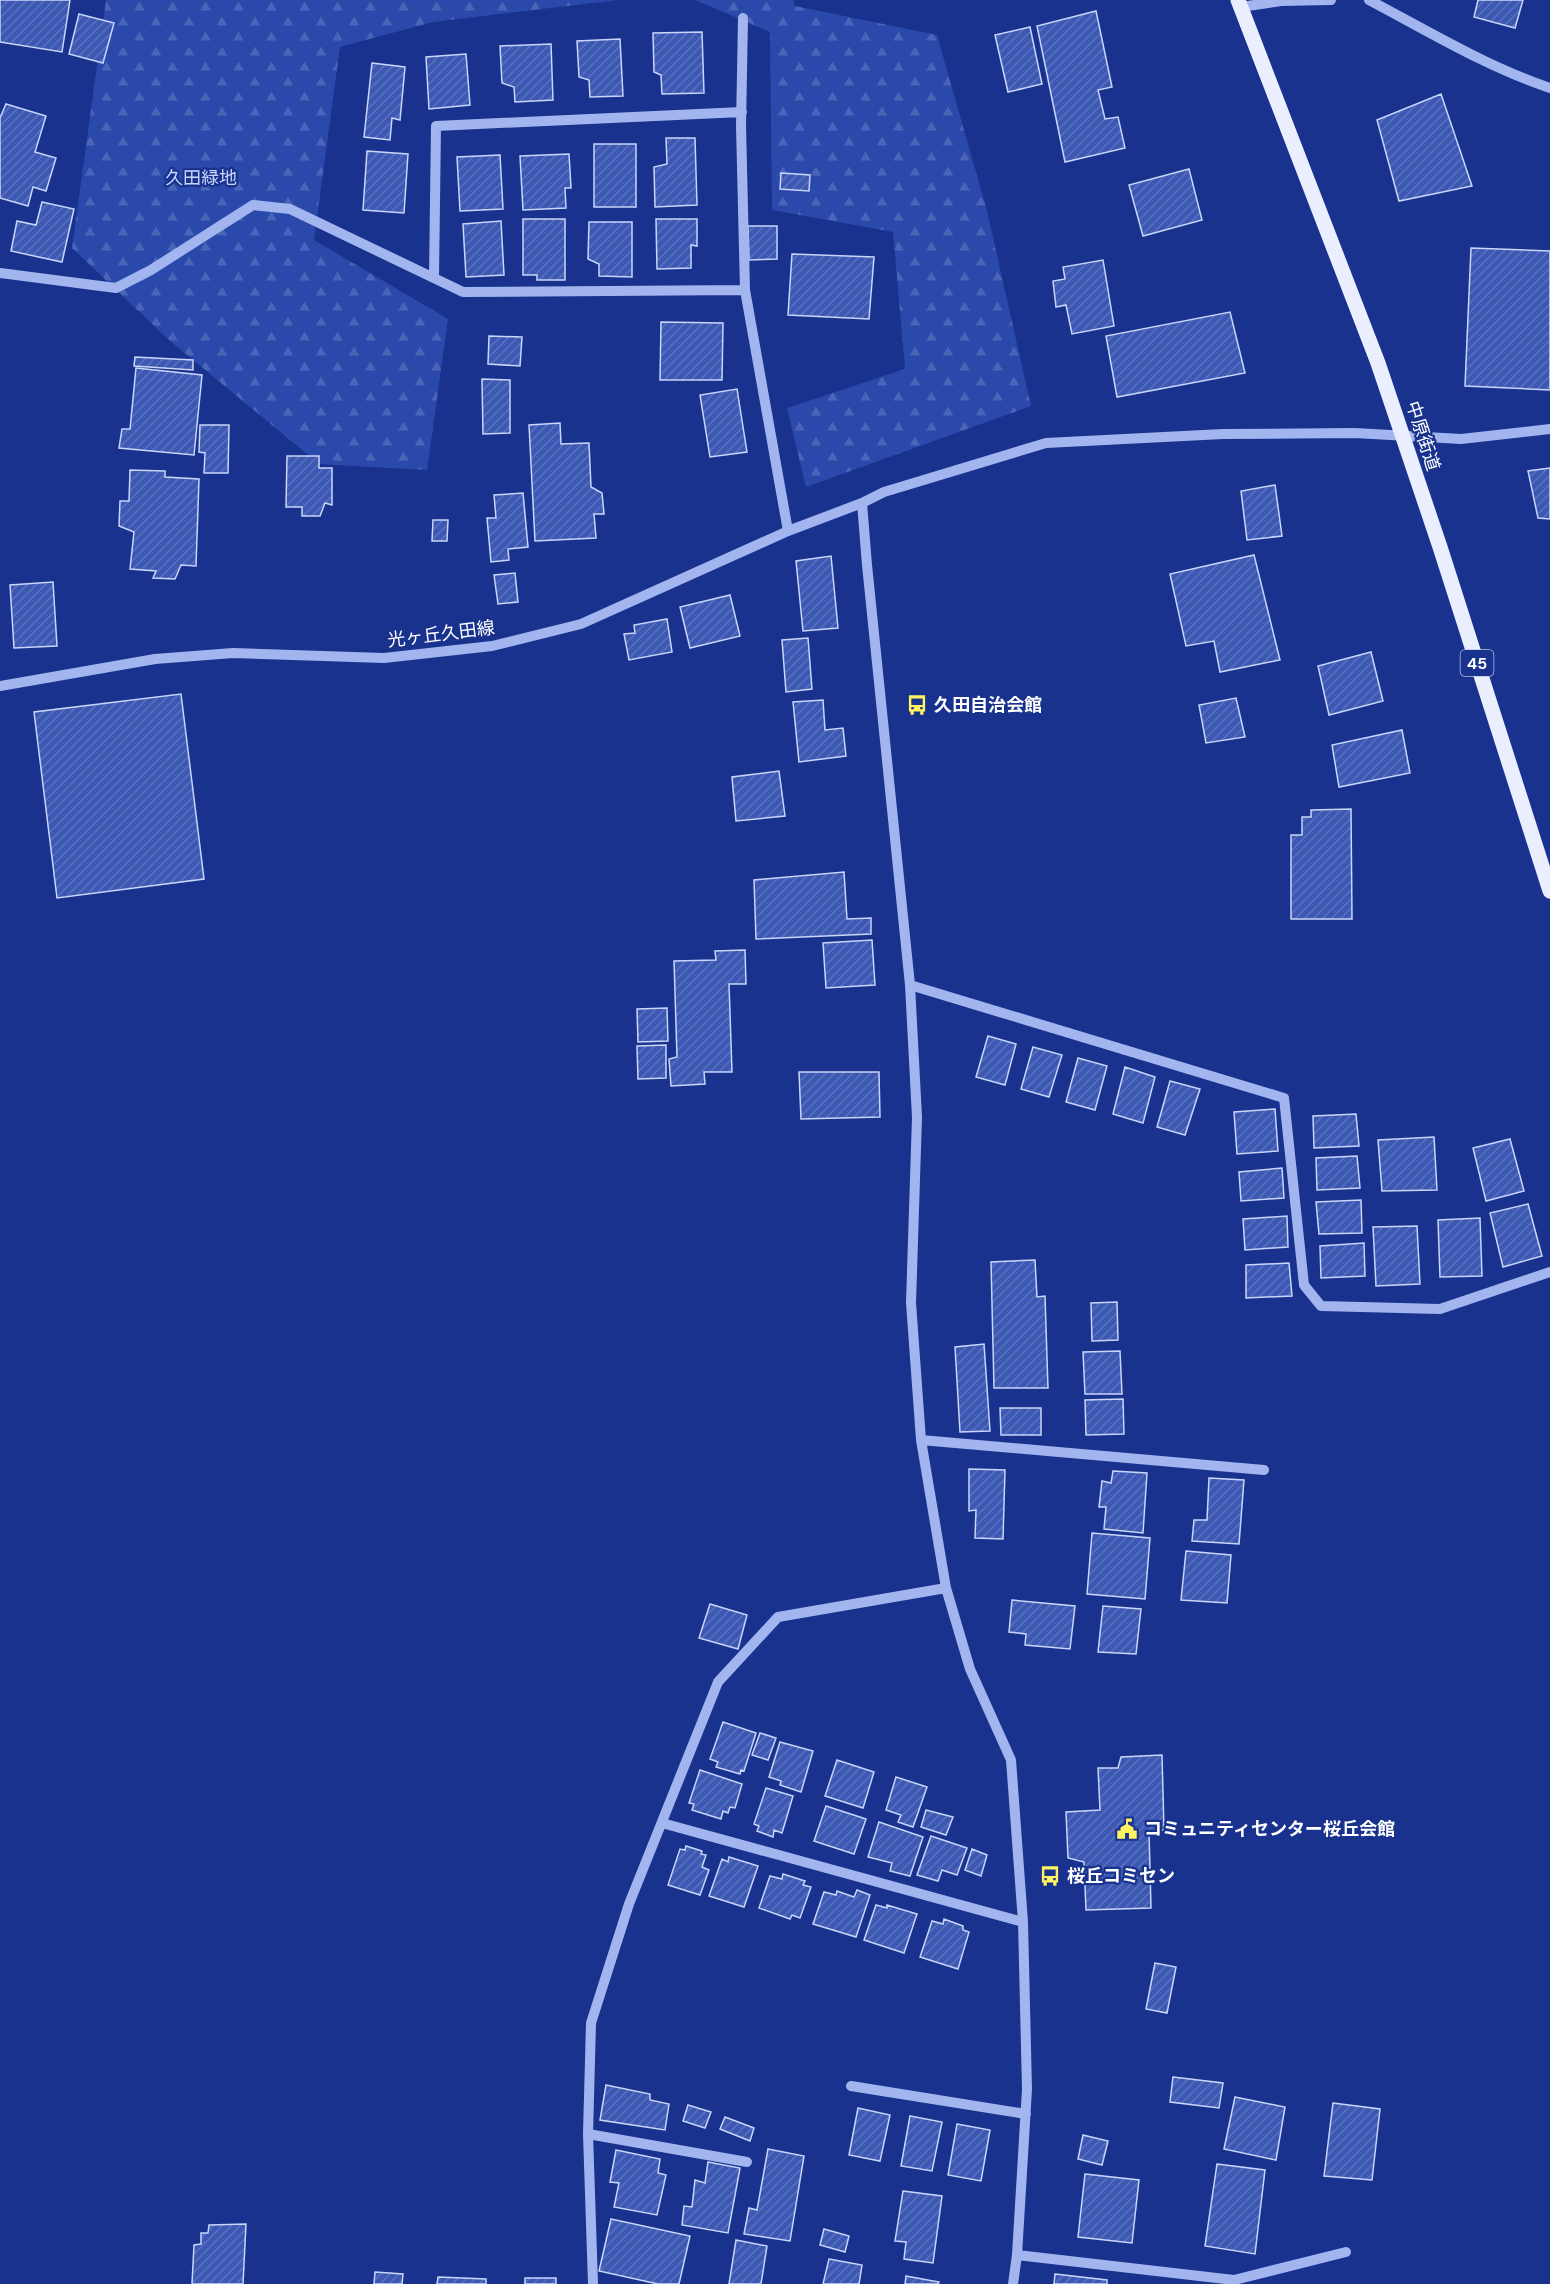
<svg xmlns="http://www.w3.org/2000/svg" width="1550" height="2284" font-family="'DM Sans','Noto Sans JP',sans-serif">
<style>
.forest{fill:url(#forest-firs)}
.building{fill:url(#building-hatch);stroke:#c9d5fa;stroke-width:1.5}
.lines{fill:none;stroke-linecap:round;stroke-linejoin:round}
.minor{stroke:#a3b5ef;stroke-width:10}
.major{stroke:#ebeeff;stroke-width:15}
.labels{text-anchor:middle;stroke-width:4.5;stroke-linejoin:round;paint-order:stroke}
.shield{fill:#18328d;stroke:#bac2dd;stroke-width:1.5}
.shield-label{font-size:16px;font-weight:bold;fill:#fff}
.park-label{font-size:18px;fill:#c9d5fa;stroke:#18328d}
.street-label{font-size:18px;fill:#fff;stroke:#18328d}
.poi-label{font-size:18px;font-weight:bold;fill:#fff;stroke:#18328d;text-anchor:start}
</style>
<defs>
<pattern id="forest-firs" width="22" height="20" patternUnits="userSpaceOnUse" patternTransform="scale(1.5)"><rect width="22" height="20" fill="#2a49ab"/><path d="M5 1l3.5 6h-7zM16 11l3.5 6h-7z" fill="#4a64b8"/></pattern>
<pattern id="building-hatch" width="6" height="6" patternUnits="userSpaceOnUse" patternTransform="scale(1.5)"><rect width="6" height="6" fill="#3c58b3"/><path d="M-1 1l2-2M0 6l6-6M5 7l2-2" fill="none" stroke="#5971be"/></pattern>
</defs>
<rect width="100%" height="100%" fill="#18328d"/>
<path class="forest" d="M106,0h512l-185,22 -93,25 -26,193 134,79 -21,151 -108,-6 -150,-124 -97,-92z
M695,0h98l2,6 142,29 50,176 44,195 -225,81 -19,-79 118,-39 -12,-137 -121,-22 -2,-178z"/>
<path class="building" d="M0,0h70l-8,52 -62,-10z
M1478,0h45l-8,28 -41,-11z
M1096,11l16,76 -14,3 7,29 13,-2 7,31 -60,14 -28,-136z
M79,14l35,9 -11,40 -34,-9z
M1030,27l12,57 -34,8 -13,-57z
M702,32l2,61 -42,1 -1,-19 -7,-3 -1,-39z
M620,39l3,57 -33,1 -1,-17 -10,-3 -2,-36z
M551,44l2,56 -38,2 -1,-15 -12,-4 -2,-37z
M466,54l4,51 -41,4 -3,-52z
M372,63l33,4 -5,53 -8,-2 -2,22 -26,-3z
M1441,94l31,92 -73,15 -22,-81z
M6,104l40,12 -11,36 21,6 -10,33 -13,-4 -5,19 -28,-8v-80z
M666,138h29l2,67 -42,2 -1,-40 13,-3z
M594,144h42v63h-42z
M367,151l41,3 -4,59 -41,-3z
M569,154l2,34h-6l1,20 -43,2 -3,-54z
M500,155l3,54 -43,2 -3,-54z
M1189,169l13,51 -59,16 -14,-51z
M781,173l29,2 -1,16 -29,-2z
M42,202l32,7 -12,53 -51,-11 6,-30 19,4z
M523,219h42v61h-28v-5h-14z
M656,219h41v27l-6,-1v23l-34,1z
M501,221l3,54 -38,2 -3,-53z
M589,222h43v55l-33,-1v-12l-11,-5z
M748,226h29v33l-28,1z
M1471,248l79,3v139l-85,-4z
M792,254l82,3 -5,62 -81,-4z
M1103,260l11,66 -42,8 -6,-29 -10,2 -3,-26 12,-2 -2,-12z
M1230,312l15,61 -128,24 -11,-61z
M661,322l62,1 -1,57h-62z
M489,336l33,1 -2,29 -32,-2z
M135,357l58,3v10l-59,-4z
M136,368l66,7 -8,80 -75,-7 3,-19h8z
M482,379l28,1v53l-27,1z
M737,389l10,63 -37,5 -10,-62z
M560,423l1,21 28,-1 2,44 11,6 2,21h-10l2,24 -61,3 -6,-116z
M200,425h29l-1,48h-24l1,-20 -6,-1z
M287,456h32v12h13v37l-7,-2 -5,13h-18v-9h-16z
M1550,468v51l-12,-1 -10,-47z
M130,470l35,1v6l34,2 -3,87 -15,-1 -6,14 -22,-1 3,-7 -26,-2 4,-37 -15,-6 1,-25h9z
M1275,485l7,51 -35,4 -6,-49z
M523,493l5,54 -20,2 1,11 -18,2 -4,-44h9l-2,-23z
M433,520h15l-1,21h-15z
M1254,555l26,105 -60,12 -6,-31 -28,5 -16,-72z
M831,556l7,72 -35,3 -7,-70z
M515,573l3,29 -20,2 -4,-29z
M53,582l4,64 -43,2 -4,-63z
M730,595l10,41 -50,12 -10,-41z
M667,619l5,33 -43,8 -5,-26 11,-1 -1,-8z
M808,638l4,51 -26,3 -4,-52z
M1371,652l12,49 -54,14 -11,-49z
M181,694l23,185 -147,19 -23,-186z
M1236,698l9,39 -39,6 -7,-38z
M823,700l2,30 18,-2 3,28 -47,6 -6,-60z
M1402,730l8,43 -71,14 -7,-42z
M779,771l6,45 -49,5 -4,-44z
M1351,809l1,110h-61v-84h11v-18h9v-7z
M844,872l3,47 24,-1v16l-115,5 -2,-59z
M872,940l3,45 -49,3 -3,-45z
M745,950l1,34h-17l3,88h-28l1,12 -34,2 -2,-27 8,-2 -3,-96 42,-1 -1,-9z
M667,1008l1,33 -30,1 -1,-33z
M988,1036l28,8 -11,41 -29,-8z
M666,1045v33l-28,1 -1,-33z
M1033,1047l29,8 -13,42 -28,-8z
M1078,1058l29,8 -12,44 -29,-8z
M1125,1067l30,10 -12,46 -30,-9z
M799,1072h80l1,45 -79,2z
M1170,1081l30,8 -15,46 -28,-8z
M1275,1109l3,42 -41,3 -3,-42z
M1356,1114l3,32 -45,2 -1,-32z
M1434,1137l3,53 -55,1 -4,-51z
M1510,1139l14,52 -38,10 -13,-53z
M1357,1156l3,32 -43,2 -1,-32z
M1282,1168l2,30 -43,3 -2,-29z
M1361,1200l1,33 -43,1 -3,-32z
M1528,1204l14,52 -39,11 -13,-54z
M1287,1216l1,31 -43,3 -2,-31z
M1480,1218l2,58 -42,1 -2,-57z
M1417,1226l3,58 -44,2 -3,-59z
M1364,1243l1,33 -44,2 -1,-32z
M1035,1260l2,37 8,-1 3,92h-54l-3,-126z
M1289,1263l3,33 -46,2v-33z
M1117,1302l1,38 -26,1 -1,-38z
M984,1344l6,87 -30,1 -5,-85z
M1120,1351l2,43h-37l-2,-42z
M1123,1399l1,35 -38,1 -1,-35z
M1000,1408h41v27h-40z
M969,1469l36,1 -2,69 -28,-1 1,-28 -7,1z
M1113,1471l34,2 -4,60 -39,-4 2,-22h-7l3,-26 9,2z
M1209,1478l35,2 -5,64 -47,-3 2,-21h13z
M1092,1533l58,5 -5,61 -58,-5z
M1186,1551l45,4 -4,48 -46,-3z
M1012,1600l63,6 -5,43 -45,-4 1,-11 -17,-2z
M710,1604l37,11 -9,34 -39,-11z
M1103,1606l38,3 -5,45 -38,-2z
M723,1722l33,11 -12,38 -3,-1 -1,4 -24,-7 2,-5 -8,-3z
M760,1733l16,5 -8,22 -16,-5z
M780,1742l33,9 -12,41 -21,-7 1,-4 -12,-4z
M1162,1755l2,75 -15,1 2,77 -65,2 -2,-48 -16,-4 -2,-46 34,-2 -2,-42h20l3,-11z
M837,1760l37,12 -11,36 -38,-12z
M700,1770l42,14 -7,24 -5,-1 -2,6 -5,-2 -2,8 -29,-9 2,-6 -5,-1z
M896,1777l31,10 -14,40 -15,-5 3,-7 -15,-5z
M766,1788l27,8 -11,37 -8,-3 -1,7 -16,-6 2,-5 -5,-2z
M826,1806l40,13 -12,35 -40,-13z
M926,1810l27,7 -7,18 -25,-8z
M879,1822l44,15 -13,39 -20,-5 2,-8 -24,-6z
M931,1836l36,12 -10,27 -15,-5 -4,11 -21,-6z
M686,1846l16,5 -1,3 5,1 -4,12 7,3 -9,25 -32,-10 12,-36 5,1z
M972,1849l15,6 -6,21 -16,-6z
M729,1857l29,9 -14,41 -35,-11 13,-37 6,3z
M783,1874l22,7 -2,4 8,2 -11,31 -8,-3 -2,4 -31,-11 11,-32 12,3z
M857,1890l13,5 -14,42 -43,-13 11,-32 12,3 1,-4 17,6z
M876,1905l11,3v-3l30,9 -13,39 -40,-13z
M944,1919l19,7v4l6,2 -11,37 -38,-12 12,-36 11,3z
M1155,1963l21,4 -9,46 -21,-4z
M1173,2077l50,6 -4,25 -49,-6z
M606,2085l44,9v6l19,4 -4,26 -65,-10z
M1235,2097l50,10 -9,53 -52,-11z
M1333,2103l47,6 -8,71 -48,-4z
M688,2105l23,7 -6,16 -22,-7z
M858,2108l32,7 -10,46 -31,-6z
M910,2116l32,6 -10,49 -31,-5z
M725,2117l29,11 -4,13 -30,-12z
M957,2124l33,6 -9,51 -33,-6z
M1083,2135l25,6 -6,24 -24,-6z
M768,2149l36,7 -14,85 -46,-7 5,-26 8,2z
M616,2150l44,9 -2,14 8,2 -9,40 -43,-8 5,-24 -9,-1z
M708,2162l32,6 -12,65 -46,-8 2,-19 8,1 3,-27 10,3z
M1217,2164l48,6 -10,84 -50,-8z
M1085,2174l54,6 -7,63 -54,-6z
M903,2191l39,5 -9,67 -29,-4 2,-17 -11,-1z
M611,2219l79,17 -11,48h-21l-59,-13z
M246,2224l-3,60h-51l2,-39 7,-1v-11h7l1,-8z
M824,2229l25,7 -4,16 -25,-7z
M736,2240l31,6 -6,38h-32z
M829,2259l33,6 -3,19h-36z
M375,2272l28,2 -1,10h-28z
M1055,2274l52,6v4h-53z
M906,2276l33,6 -1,2h-33z
M438,2277l48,2v5h-49z
M525,2278h31v6h-31z"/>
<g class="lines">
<path class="minor" d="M1369,0c59,31 118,67 181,88
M1241,7l40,-6 50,-1
M743,18l-2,108 4,164 43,241
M0,273l116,15 35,-18 102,-65 37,4 173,83 282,-2
M434,278l2,-152 306,-14
M862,503l5,62 43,420 7,132 -6,186 10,137 25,148 24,81 41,91 12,162 4,167 -10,166 -4,29
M0,686l155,-27 78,-6 151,5 108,-12 89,-22 207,-93 74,-28 22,-11 162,-49 177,-9 132,-1 106,6 89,-10
M910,985l374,113 20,187 17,21 119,3 110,-37
M921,1440l343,30
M662,1823l361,99
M851,2086l175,28
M588,2134l159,28
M1017,2255l217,25 112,-28
M593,2284l-5,-150 3,-111 38,-119 89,-222 60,-65 168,-29"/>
<path class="major" d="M1238,0l140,363 62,184 110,344"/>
</g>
<defs>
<g id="bus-bare" transform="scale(1.62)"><path d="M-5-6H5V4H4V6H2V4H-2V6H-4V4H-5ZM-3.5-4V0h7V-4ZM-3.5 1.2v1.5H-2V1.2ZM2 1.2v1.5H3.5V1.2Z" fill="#fff361" stroke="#18328d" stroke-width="2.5" paint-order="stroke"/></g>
<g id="civic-bare" transform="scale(1.62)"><path d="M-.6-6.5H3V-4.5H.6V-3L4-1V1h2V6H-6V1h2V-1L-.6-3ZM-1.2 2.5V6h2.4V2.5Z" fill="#fff361" stroke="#18328d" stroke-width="2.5" paint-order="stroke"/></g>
</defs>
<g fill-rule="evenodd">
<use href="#bus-bare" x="917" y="705"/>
<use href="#civic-bare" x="1127" y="1829"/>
<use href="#bus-bare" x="1050" y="1876"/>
</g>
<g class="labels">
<rect class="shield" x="1460.5" y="650" width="33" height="26" rx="4.5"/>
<g class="shield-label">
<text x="1477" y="669">45</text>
</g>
<g class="park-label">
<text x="201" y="184">久田緑地</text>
</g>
<g class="street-label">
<text transform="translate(1423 436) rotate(72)" y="6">中原街道</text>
<text transform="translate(441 634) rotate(-7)" y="6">光ヶ丘久田線</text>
</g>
<g class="poi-label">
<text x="934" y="711">久田自治会館</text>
<text x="1144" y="1835">コミュニティセンター桜丘会館</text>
<text x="1067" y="1882">桜丘コミセン</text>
</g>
</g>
</svg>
